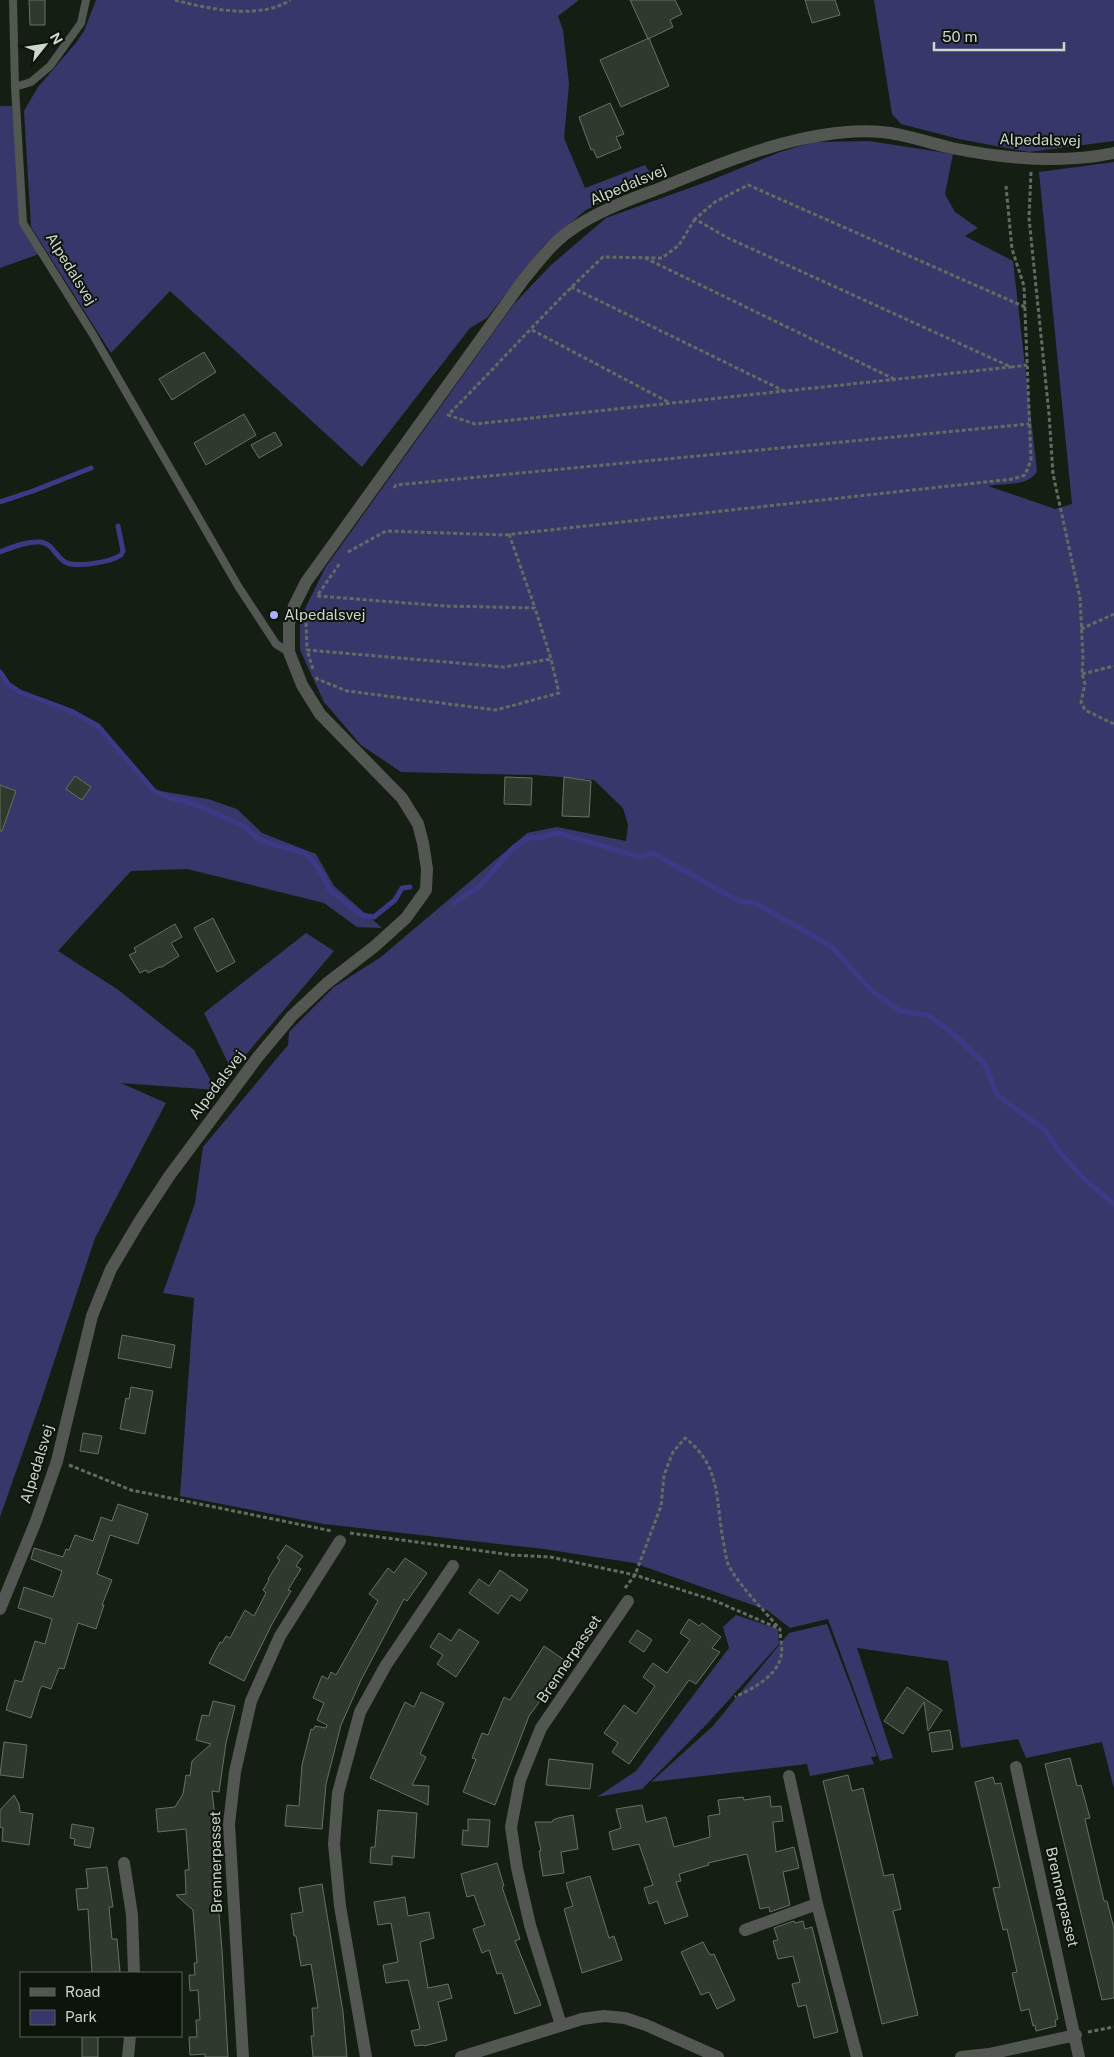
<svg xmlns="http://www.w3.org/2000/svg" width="1114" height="2057" font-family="'Public Sans',sans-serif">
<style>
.green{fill:#38376a}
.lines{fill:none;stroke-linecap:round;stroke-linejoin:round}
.stream{stroke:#3e3987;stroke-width:5}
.building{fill:#2f392e;stroke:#677165}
.path{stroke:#646b62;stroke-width:3;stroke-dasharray:4 2.5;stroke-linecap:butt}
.service{stroke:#525752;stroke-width:8}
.minor{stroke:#525752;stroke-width:12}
.poi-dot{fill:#acaffb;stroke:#0c140b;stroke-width:2}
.labels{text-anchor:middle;stroke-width:4;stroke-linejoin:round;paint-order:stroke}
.street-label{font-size:15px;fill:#d0d5ce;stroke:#0c140b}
.poi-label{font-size:15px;fill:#d0d5ce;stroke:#0c140b;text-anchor:start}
</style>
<rect width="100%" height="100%" fill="#151e13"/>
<path class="green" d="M96,0h483l-21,16 5,14 6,54 -5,54 21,50 60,-23 8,12 -67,33 -42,35 -57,73 -17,10 -108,139 -192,-176 -59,62 -80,-126 -7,-116 14,-24 37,-43 9,-13z
M874,0h240v141l-85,11 -70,-13 -58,-15 -9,-10z
M0,106h12l11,117 19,30 -42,15z
M869,141l84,13 -8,40 10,18 23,16 -13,8 48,25 24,210c-8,16 -35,12 -49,15l67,23 17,-5 -33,-332 75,-10v1627l-12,-47 -76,16 -8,-19 -57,9 -13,-87 -91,-13 36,110 -13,3 -52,-142 -38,9 -23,-18 -133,-47 -90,-14 -220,-25 -144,-28 14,-198 -31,-5 32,-90 8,-56 85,-102 1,-13 45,-45 47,-30 146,-124 30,-6 69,14 2,-16 -5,-17 -29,-28 -58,-5 -135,-3 -40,-27 -37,-43 -24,-52v-31l25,-51 189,-264 37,-39 55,-47 103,-37 71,-29 34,-10z
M0,672l8,12 12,8 51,19 27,15 56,64 54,9 29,10 25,24 54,21 18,32 48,42 -25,-1 -33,-24 -137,-34 -56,2 -73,80 59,38 77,61 22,40 -95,-7 45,20 -71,135 -54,163 -41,116z
M306,933l28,18 -102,120 -28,-58z
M736,1615l42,14 1,15 -72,80 -65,65 -45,8 39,-26 93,-123 -6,-21z
M827,1624l50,132 -6,1 3,7 -64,12 -3,-12 -156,18 62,-56 76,-93z"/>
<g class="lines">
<path class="stream" d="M0,502l33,-11 58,-23
M0,552c13,-5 27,-11 41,-10 12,2 14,14 24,20 11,6 46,0 56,-7l2,-4 -5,-25
M0,672l8,12 12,8 51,19 27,15 56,65 16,7 25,6 50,23 16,14 42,11 9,8 12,17 5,12 32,26 13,2 21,-17 7,-12 8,-1
M454,903l26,-17 34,-39 15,-9 13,-1 16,-4 82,24 13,-4 86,48 16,2 76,43 40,44 27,20 31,6 21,15 35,33 12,31 48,35 13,20 24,27 32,27"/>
</g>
<path class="building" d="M29,0h16v25h-15z
M630,0h45l7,14 -12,6 3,7 -25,12z
M805,0h30l5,15 -28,8z
M649,38l20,48 -48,21 -21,-47z
M610,103l14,31 -8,3 5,11 -24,10 -4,-9 -2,1 -12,-33z
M204,352l12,20 -44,28 -13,-21z
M244,414l12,21 -50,30 -12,-22z
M275,432l7,13 -23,13 -8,-13z
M75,776l16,11 -9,13 -16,-11z
M505,777l27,1 -1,27 -27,-1z
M564,777l27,4 -2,36 -27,-1z
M0,785l16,6 -14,40h-2z
M213,918l22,44 -18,10 -23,-44z
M175,924l7,13 -11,6 8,13 -17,11h-3l-11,6 -2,-3 -6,3 -11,-18 7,-3 -2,-4z
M122,1335l53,10 -4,23 -53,-10z
M131,1387l22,4 -8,43 -25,-5 6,-31 3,1z
M83,1433l19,3 -4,18 -18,-3z
M118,1504l30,10 -10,30 -28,-9 -13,39 15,6 -10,25h2l-8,24 -18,-6 -14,46 -5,-1 -8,21 -9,-3 -2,3 -9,29 -25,-8 9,-30 7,2 13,-41 10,3 7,-25 -34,-11 6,-21 29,10 9,-26 -31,-12 3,-11 29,9 3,-8 3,1 6,-15 18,6 8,-24 11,4z
M286,1545l17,11 -7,10 5,3 -13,21 3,1 -19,33 -28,57 -35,-18 11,-21 2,1 4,-7 4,2 15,-28 9,6 12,-23 -3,-3 6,-10 -1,-1 12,-19 -3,-2z
M405,1558l22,15 -20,28 -3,-2 -43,81 -20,45 -15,59 -4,45 -37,-3 2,-21 12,1 3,-41 9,-36 2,1 2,-4 11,2 1,-3 -10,-5 7,-17 -11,-5 9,-22 6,3 3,-7 5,3 42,-74 -9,-7 19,-26 6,5z
M500,1570l28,20 -8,11 -9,-6 -13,19 -29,-21 10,-14 10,7z
M689,1619l10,7 3,-3 19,14 -9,11 8,4 -24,32 -7,-4 -60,84 -17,-12 6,-9 -14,-10 20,-28 12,9 19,-28 -12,-9 10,-14 14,10 23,-33 -10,-7z
M459,1629l20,13 -23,35 -19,-13 6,-9 -13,-8 9,-14 12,8z
M637,1630l15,10 -8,12 -15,-10z
M544,1646l26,18 -27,39 -3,-2 -11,15 -34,89 -32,-13 13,-33 -4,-1 10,-25 6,2 16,-38 6,3z
M907,1687l35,23 -14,21 -4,-29 -21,32 -19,-13z
M421,1692l23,11 -24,51 6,3 -14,28 17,1 -1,19 -58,-27 35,-76 9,5z
M213,1701l22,5 -9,37 -7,49 -7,-1 4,35 -4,1 10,123 6,107h-23v-3l-15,1 -1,-18h8l-1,-17h4l-2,-30 -8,1 -1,-16h6l-1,-12h3l-4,-53 -17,-15 10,-1 -1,-24h4l-3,-41 -28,3 -2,-23 19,-2 8,-13 3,-19 4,1 2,-15 19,-17 -15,-4 6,-25 7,1z
M950,1730l3,19 -21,3 -3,-19z
M4,1742l23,3 -4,33 -23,-3z
M1070,1758l7,28 4,-1 9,33 -5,1 19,82h3l7,28v69l-12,2 -57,-236z
M549,1759l44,5 -3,25 -44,-4z
M848,1775l4,16 11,-3 21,88 9,-2 8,35 -8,2 25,104 -36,9 -59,-243z
M993,1777l2,7 6,-1 57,236 -3,1 1,6 -20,5 -1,-6 -2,1 -4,-17 -8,2 -9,-38 5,-1 -10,-43 -4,1 -10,-42 7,-1 -25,-105z
M14,1795l5,9 1,8 13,2 -4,31 -27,-4 1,-13 -3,-1v-17z
M770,1796l1,11 10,-1 2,15 -10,1 3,30 18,-5 5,21 -16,4 7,33 -20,7 -1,-5 -9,2 -13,-55 -39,9 1,2 -30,9 2,7 -5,1 12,34 -23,8 -8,-23 -8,3 -5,-16 9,-3 -14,-41 -26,6 -4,-18 12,-4 -5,-19 26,-4 4,17 20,-5 8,30 36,-10 -2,-21 12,-2 -2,-14 25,-3 1,3z
M378,1810l39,3 -3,45 -22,-2v9l-22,-2 1,-16h4z
M573,1815l5,34 -17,3 3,21 -21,3 -4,-25h2l-6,-29h17l1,-2 5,-2z
M468,1819l22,1 -2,27 -26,-2 1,-15 5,1z
M72,1824l22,4 -4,20 -16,-3 1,-6 -5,-1z
M497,1863l7,23 -2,1 18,52 -5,2 26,64 -26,9 -13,-41 -5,1 -8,-24 -7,3 -9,-24 12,-4 -11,-30 -7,2 -6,-23z
M107,1867l6,40h-4l3,32h5l3,33 -28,1 -4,-64 -10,1 -2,-21 12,-1 -2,-19z
M590,1876l19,62 5,-2 8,24 -40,13 -18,-64 9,-3 -7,-23z
M322,1884l21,128 4,45h-34l-2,-21h3l-2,-28h6l-7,-44 -10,2 -5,-30h-2l-3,-22 12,-2 -4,-24z
M405,1897l3,19 21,-4 5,26 -14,4 8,46 20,-4 4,14 -14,4 9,38 -23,6 -1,-1 -8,1 -4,-15 9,-2 -12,-49 -22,3 -3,-18 15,-3 -7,-39 -13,2 -4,-23z
M794,1921l1,2 8,-2 2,8 7,-2 26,105 -24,6 -8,-33 -8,2 -6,-23 8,-2 -7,-26 -15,3 -5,-18 5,-1 -4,-12z
M703,1942l7,13 4,-1 21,46 -18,9 -8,-17 -8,3 -20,-43z
M82,2036h16v21h-16z"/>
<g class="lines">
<path class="path" d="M175,0c32,9 87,20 115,0
M1031,172l-2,46 20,196 4,60 27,124 3,59 -1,17 3,10 -4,18 4,8 29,14
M695,219l-16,26 -17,13 -59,-1c-54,50 -103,106 -155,158l27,9 536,-57
M645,258l249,121
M571,287l213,104
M1025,307l-277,-122 -33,17 -20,17 33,19 283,129 16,-2
M532,330l138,73
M394,488l2,-3 633,-61
M509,534l26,74
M348,552l38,-21 118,4 509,-56 12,-4 6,-15 -7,-174 -12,-37 -6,-63
M306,623l1,27
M1081,629l33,-15
M313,669l-6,-19 197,17 47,-8 -16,-51 -90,-2 -128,-10 23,-33
M1082,674l32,-8
M316,677l1,2 30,12 149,19 63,-17 -8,-34
M69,1465l62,25 201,41
M350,1533l162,22 38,2 85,18 78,25 67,29c0,9 3,20 1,28 -6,21 -28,31 -46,40
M625,1588l10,-13 26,-69 3,-31 9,-23 12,-14c38,29 30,65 39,107 1,6 2,13 4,19 11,22 34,44 50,63
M1088,2032l26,-5"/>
<path class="service" d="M13,0l2,87 8,136 69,110 146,253 38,58 13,8
M15,87l16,-5 19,-16 31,-43 5,-23"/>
<path class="minor" d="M0,1609l36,-88 21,-60 35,-145 19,-47 28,-47 31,-47 87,-117 35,-42 34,-32 49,-38 31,-28 20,-28 1,-21 -4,-26 -5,-19 -16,-26 -82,-84 -18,-29 -13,-33v-28l5,-18 12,-24 218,-303c14,-17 29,-37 47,-49 28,-20 61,-31 92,-43 65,-27 148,-61 219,-55 23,2 47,11 70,16 53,11 109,16 162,5
M1016,1767l63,290
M789,1776l28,128 40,153
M124,1863l8,52 2,58
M745,1930l72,-26
M561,2025l-31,-100 -13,-57 -6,-41 9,-47 21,-52 87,-127
M128,2057l2,-21
M243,2057l-14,-233 6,-52 16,-71 29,-65 60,-95
M366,2057l-26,-151 -6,-62 4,-51 22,-81 26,-47 67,-99
M461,2057l121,-38 22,-3 21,2 21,7 72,32
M961,2057l28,-3 87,-19"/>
</g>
<circle class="poi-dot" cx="274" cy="615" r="5"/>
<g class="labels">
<g class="street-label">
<text transform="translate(1040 140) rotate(1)" y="5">Alpedalsvej</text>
<text transform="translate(628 185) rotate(-23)" y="5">Alpedalsvej</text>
<text transform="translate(71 269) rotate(58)" y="5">Alpedalsvej</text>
<text transform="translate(217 1085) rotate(-53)" y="5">Alpedalsvej</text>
<text transform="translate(37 1464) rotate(-73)" y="5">Alpedalsvej</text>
<text transform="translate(569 1659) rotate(-56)" y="5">Brennerpasset</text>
<text transform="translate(216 1862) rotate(-91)" y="5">Brennerpasset</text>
<text transform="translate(1062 1897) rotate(77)" y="5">Brennerpasset</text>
</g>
<g class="poi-label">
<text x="284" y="620">Alpedalsvej</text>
</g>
</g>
<rect x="20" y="1972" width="162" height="65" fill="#0c140b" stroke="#5a6159"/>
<rect x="30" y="1988" width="25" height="8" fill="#525752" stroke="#5a6159"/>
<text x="65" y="1997" font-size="15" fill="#d0d5ce">Road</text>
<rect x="30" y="2010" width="25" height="15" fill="#38376a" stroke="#5a6159"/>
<text x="65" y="2022" font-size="15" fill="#d0d5ce">Park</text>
<g transform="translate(45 45) rotate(60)" stroke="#0c140b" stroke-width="4" paint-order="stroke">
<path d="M0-4L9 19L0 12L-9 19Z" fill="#d0d5ce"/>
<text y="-8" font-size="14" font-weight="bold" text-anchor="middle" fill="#d0d5ce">N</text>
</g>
<path d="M934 42v8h130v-8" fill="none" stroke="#d0d5ce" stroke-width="2.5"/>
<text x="942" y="42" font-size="15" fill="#d0d5ce" stroke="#0c140b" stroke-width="4" paint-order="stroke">50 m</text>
</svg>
